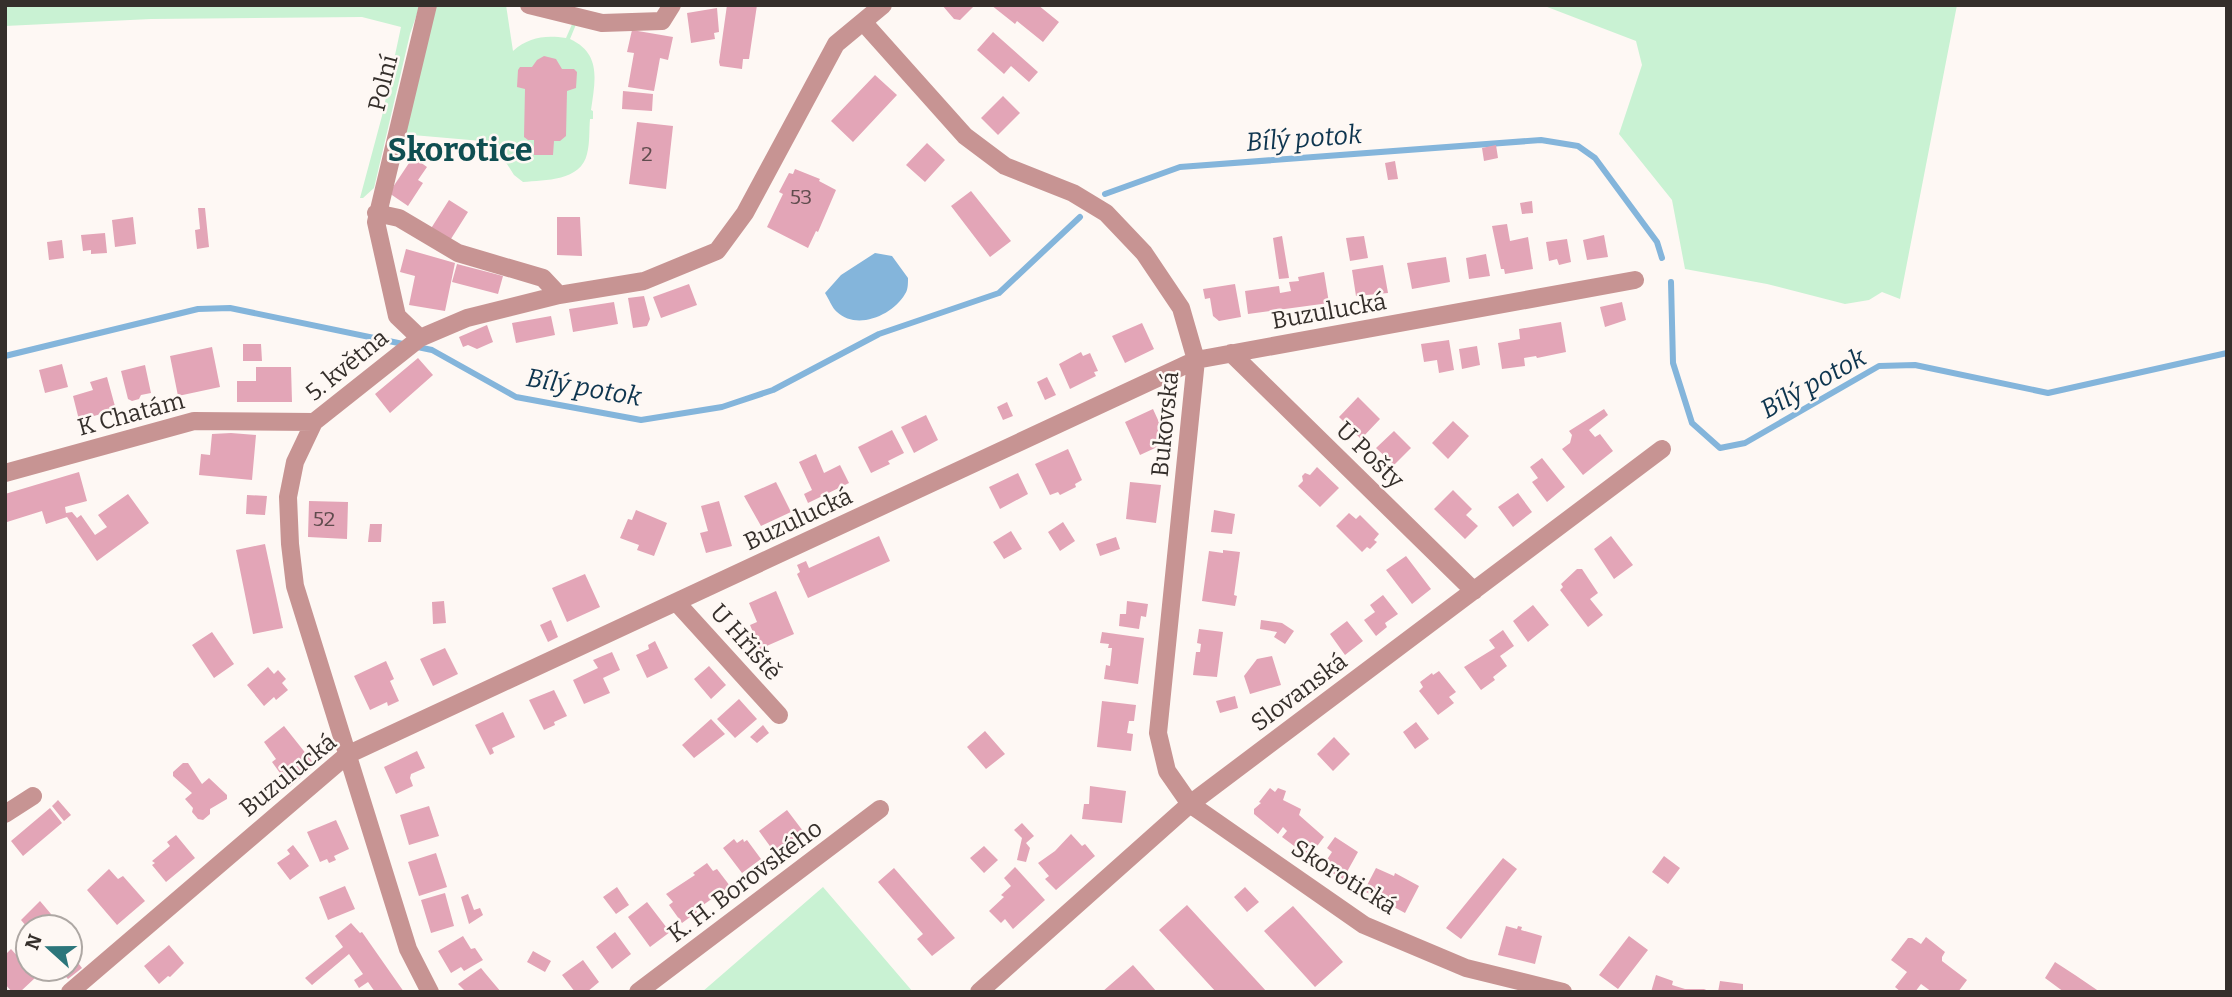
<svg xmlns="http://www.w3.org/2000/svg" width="2232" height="997" font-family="Bitter,serif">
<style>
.green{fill:#c9f2d3}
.water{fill:#84b5db}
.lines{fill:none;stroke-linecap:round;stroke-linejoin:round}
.stream{stroke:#84b5db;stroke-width:6}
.building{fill:#e3a5b7}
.minor{stroke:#c79493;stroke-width:18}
.labels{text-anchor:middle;stroke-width:5;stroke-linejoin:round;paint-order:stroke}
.number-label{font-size:21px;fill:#604c4e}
.street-label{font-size:24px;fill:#352f2b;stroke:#fef8f4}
.water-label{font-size:26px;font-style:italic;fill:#0e354f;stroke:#fef8f4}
.district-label{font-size:32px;font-weight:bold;fill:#0f4e51;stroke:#fef8f4}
</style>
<rect width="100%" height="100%" fill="#fef8f4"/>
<path class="green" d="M5,5h415l-10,29 -36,154 -11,10h-3l22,-82 19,-89 -39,-10 -211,2 -146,7z
M434,5h72l7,46c16,-14 32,-16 53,-13l7,-16h4l-7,17c32,15 25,42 21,71l2,1v8h-3c-1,11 0,24 -3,35 -6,27 -42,26 -64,28l-9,-7 -21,-33 -92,-8z
M1542,5h415l-57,294 -18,-7 -13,8 -24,4 -78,-20 -82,-15 -13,-69 -53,-66 23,-69 -6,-24z
M823,887l90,105h-211z"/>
<path class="water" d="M875,253l17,3 16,22c0,6 0,12 -3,16 -12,21 -48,37 -68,18 -5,-4 -8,-13 -12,-19l16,-18z"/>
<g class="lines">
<path class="stream" d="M1105,194l75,-27 361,-27 37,6 17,12 62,84 5,16
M1671,282l2,81 19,60 28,25 25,-5 134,-77 36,-1 133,28 179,-40
M5,356l193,-47 32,-1 202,42 84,47 125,23 81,-13 51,-17 106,-56 120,-41 81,-76"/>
</g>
<path class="building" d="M727,5h30l-8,54h-6l-1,10 -22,-3 -1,-4z
M942,5h33l-15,15 -6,-1z
M991,5h47l21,17 -16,20 -26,-21 -2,3z
M717,8l2,24 -5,1 1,6 -24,4 -4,-30z
M632,30l41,7 -5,23 -8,-2 -6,33 -26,-4 6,-34 -7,-1z
M993,32l45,40 -9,10 -18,-16 -7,8 -27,-24z
M544,56l12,3 6,10h12l3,3 -1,16 -9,3 -1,45 -6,5h-6l-1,14h-19v-15h-6l-4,-3 1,-48 -8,-2 1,-17 2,-3h12l5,-7z
M875,75l22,20 -44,47 -22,-21z
M623,91l30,3 -1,17 -30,-2z
M1003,96l17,17 -22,22 -17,-17z
M637,122l36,4 -7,63 -37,-5z
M927,143l18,17 -20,22 -19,-17z
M1496,145l2,13 -14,3 -2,-13z
M413,157l14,10 -9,13 5,3 -15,23 -19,-13z
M1395,161l3,18 -10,1 -3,-17z
M795,169l25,10 -1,2 17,9 -18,42 -2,-1 -8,17 -41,-21 16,-33 -4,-2 10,-19 4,1z
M971,191l40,50 -21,16 -39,-51z
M449,200l19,12 -19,30 -19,-12z
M1532,201l1,12 -11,1 -2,-11z
M198,208h7l4,39 -12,2 -2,-19 5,-1z
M133,217l3,27 -21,3 -3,-27z
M557,217h23l2,39 -25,-1z
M1507,224l3,17 18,-4 5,32 -28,5 -1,-5h-3l-9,-43z
M105,233l2,20 -16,1v-4l-8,1 -2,-16z
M1604,235l4,22 -21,3 -4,-20z
M1282,236l7,42 -10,1 -6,-41z
M1364,236l4,22 -18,3 -4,-23z
M1567,239l4,23 -12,3 -2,-6 -8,2 -3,-19z
M62,240l2,18 -15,2 -2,-18z
M406,249l49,14 -10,48 -36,-6 6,-29 -15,-4z
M1486,254l4,22 -21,3 -3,-21z
M1446,257l4,25 -38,7 -5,-26z
M457,264l46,12 -5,18 -46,-12z
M1383,265l5,28 -32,3 -4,-26z
M1324,272l5,31 -81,11 -3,-23 34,-5 1,7 11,-2 -2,-9 10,-1 -1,-4z
M689,284l8,21 -36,13 -8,-21z
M1235,284l6,33 -22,4 -6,-5 -3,-18 -5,1 -2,-10z
M644,296l6,23 -3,7 -14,2 -5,-30z
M614,302l4,22 -45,8 -4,-23z
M1622,302l4,18 -21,7 -5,-20z
M551,316l4,19 -39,8 -4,-20z
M1561,322l5,30 -29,6 -1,-2 -12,2 1,8 -23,3 -4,-26 22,-4 -1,-10z
M1142,323l12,26 -29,14 -13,-27z
M487,325l6,17 -16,7 -9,-4 -5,2 -4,-10z
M1449,340l5,30 -15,3 -2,-13 -13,2 -3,-18z
M243,344h18l1,17h-19z
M1477,346l3,19 -18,4 -3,-20z
M212,347l8,40 -42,9 -8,-40z
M1081,352l2,4 7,-3 8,18 -4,1 2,4 -26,13 -11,-25z
M418,358l15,17 -43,38 -15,-19z
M62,364l6,23 -23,6 -6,-23z
M145,365l6,28 -10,2 -2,4 -7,2 -4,-2 -7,-28z
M256,367h35l1,35h-55v-21h19z
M107,377l9,33 -37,10 -6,-24 20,-6 -3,-8z
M1047,377l9,18 -11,5 -8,-18z
M1358,397l22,22 -19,20 -22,-22z
M1007,402l6,14 -10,4 -6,-13z
M1153,409l15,33 -28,13 -15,-33z
M1604,409l4,6 -19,15 6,7 5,-3 13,17 -30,24 -21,-26 8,-6 2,-8 -3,-4z
M926,415l12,25 -24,13 -13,-26z
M1453,421l16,15 -21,23 -16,-16z
M892,430l12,23 -16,8 2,3 -19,9 -13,-26z
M1394,431l17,17 -17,17 -18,-17z
M231,433l25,2 -4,45 -53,-5 2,-21 9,1 2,-21z
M1068,449l14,31 -7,4 1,3 -16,8 -2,-3 -8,3 -15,-31z
M816,454l8,19 16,-8 9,18 -41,20 -4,-9 8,-4 -13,-28z
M1542,458l23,29 -18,15 -15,-20 6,-4 -8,-11z
M1317,467l22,21 -19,19 -22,-21 5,-5 -1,-5 3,-3 5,2z
M79,472l8,29 -22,6 1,6 6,-1 5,6 4,-3 14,20 12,-8 -9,-12 30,-21 21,29 -52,38 -30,-44 -21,7 -4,-13 -35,11 -2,-8v-20z
M1018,473l10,21 -28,15 -11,-22z
M776,482l15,30 -30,14 -17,-30z
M1130,482l31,3 -5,38 -30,-4z
M1453,490l19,19 -6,6 12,11 -13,13 -31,-30z
M1518,493l14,19 -19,15 -15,-20z
M247,495l20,1 -2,19 -19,-1z
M309,501l39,1 -1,37 -39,-2z
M719,501l13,45 -26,7 -6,-20 8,-2 -7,-25z
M636,510l31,13 -13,33 -17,-6 2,-5 -19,-7 8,-19 4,1z
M1214,510l21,4 -3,20 -21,-2z
M1349,513l7,6 4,-4 19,19 -5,6 3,2 -7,7 -3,-2 -5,5 -26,-26z
M1063,522l12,19 -15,10 -12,-19z
M370,524h12l-1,18h-13z
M1011,531l11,18 -18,10 -11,-17z
M879,536l11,25 -82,37 -11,-24 3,-2 -3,-7 9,-4 3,7z
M1611,536l22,29 -19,14 -20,-30z
M1116,537l4,12 -20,7 -4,-12z
M265,544l18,84 -30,6 -17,-84z
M1223,550l17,2 -6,43 3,1 -2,10 -33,-5 7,-50 14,2z
M1406,556l25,33 -19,15 -26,-34z
M1577,569h5l16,24 -8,6 13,16 -15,12 -28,-37 3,-3 -2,-3z
M585,574l15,33 -33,15 -15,-34z
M776,591l18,43 -34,15 -10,-24 7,-3 -8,-19z
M1383,595l15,19 -13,9 2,4 -11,9 -12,-16 11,-8 -5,-7z
M444,601l2,22 -13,1 -1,-22z
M1127,601l21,3 -2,13 -5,-1 -2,13 -20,-3 1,-12h6z
M1533,605l16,20 -21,17 -15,-21z
M551,620l7,17 -10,5 -8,-17z
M1261,620l21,3 12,8 -9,13 -11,-7 3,-5 -17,-3z
M1347,621l16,20 -18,14 -15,-21z
M1199,629l24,3 -6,45 -24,-2 3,-23h4l1,-8 -4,-1z
M1503,630l11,16 -14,10 7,10 -14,11 2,3 -14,10 -17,-23 31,-19 -6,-8z
M212,632l22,32 -20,14 -22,-33z
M1102,632l42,6 -6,46 -34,-5 2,-14 4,1 2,-18h-4l1,-4 -9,-1z
M655,641l13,27 -21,10 -11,-23 13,-6 -1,-4z
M445,648l13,26 -25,12 -13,-27z
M612,652l8,18 -17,8 7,15 -26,11 -11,-24 25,-12 -5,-8z
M1272,656l9,29 -31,9 -6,-18 13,-17z
M386,661l8,18 -4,2 9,20 -11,5 -1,-4 -17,8 -16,-34z
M709,666l17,19 -15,14 -17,-20z
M268,667l6,7 4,-4 8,9 -4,4 6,7 -12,10 -2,-3 -10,9 -17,-21z
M1439,671l17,21 -7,5 5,6 -16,12 -19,-24 4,-4 -3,-5 12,-9 1,2z
M554,690l13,26 -13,6 1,3 -11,5 -15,-30z
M1235,696l3,12 -18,5 -4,-12z
M739,699l18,20 -22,19 -18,-19z
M1102,701l34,4 -2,16h-5l-2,12 6,1 -2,17 -34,-4z
M503,712l12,25 -23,11 2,5 -4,2 -15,-30z
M711,719l14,15 -31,24 -12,-13z
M1416,722l13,17 -14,10 -12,-17z
M763,725l6,8 -12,10 -7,-6z
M284,726l31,39 -25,22 -18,-25 4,-3 -12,-17z
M985,731l20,23 -19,15 -19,-22z
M1334,737l16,17 -17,17 -16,-17z
M417,751l8,17 -14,6 -1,4 3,8 -17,8 -12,-27z
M183,763h5l14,21 7,-6 18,17v4l-17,10v5l-7,6 -5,-1 -6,-7 1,-4 -8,-9 7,-6 -19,-17v-4z
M1090,786l36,5 -4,32 -40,-4 2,-15h5z
M1270,788l5,4 3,-4 8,3 -3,9 18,9 -2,6 25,22 -15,20 -27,-20 5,-6 -4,-4 -5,7 -24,-20v-5l7,-6 -2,-1z
M58,800l13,15 -7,6 -12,-15z
M429,806l10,30 -30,9 -9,-30z
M50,808l12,15 -39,33 -12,-15z
M787,810l16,21 -28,22 -16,-22z
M336,820l13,29 -15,7 2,4 -7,3 -2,-4 -7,3 -13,-30z
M1022,823l12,13 -8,7 4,5 -4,14 -9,-2 5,-22 -8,-8z
M1071,834l11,12 3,-2 10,12 -39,34 -11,-11 4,-3 -11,-13 17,-12z
M176,835l19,23 -29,24 -14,-17 3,-2 -3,-2 18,-15 -3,-4z
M1335,837l23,15 -15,27 -21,-12 10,-15 -5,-4z
M734,839l3,4 6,-4 1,3 3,-2 14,19 -19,14 -19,-25z
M293,845l16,21 -19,14 -13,-17 13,-9 -3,-4z
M984,846l14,14 -14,13 -14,-15z
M436,853l11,34 -28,9 -11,-34z
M1664,856l16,12 -12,16 -16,-12z
M1503,858l14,11 -56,70 -15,-11z
M707,863l6,8 4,-2 13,17 -34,24 1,2 -15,11 -13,-18 4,-3 -7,-8 29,-19 -2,-2z
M1015,867l30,33 -32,29 -8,-10 -4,4 -12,-12 15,-14 -3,-2 10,-9 -7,-8z
M894,868l61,70 -23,18 -15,-17 6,-5 -45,-52z
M1376,868l18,8 1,-3 24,13 -14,27 -41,-22z
M109,869l9,10 5,-3 22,25 -28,24 -30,-35z
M345,886l10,23 -27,11 -9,-23z
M617,887l12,18 -13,9 -13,-17z
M1245,887l14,15 -12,10 -13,-15z
M445,893l9,33 -23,7 -10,-33z
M468,894l6,16 6,-2 3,7 -14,9 -8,-27z
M40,901l11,13 -2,2 10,11h-32l-6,-7z
M647,902l23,30 -20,15 -22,-30z
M1187,905l80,87h-51l-57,-62z
M1293,906l50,56 -28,25 -51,-56z
M351,923l9,10 2,-1 42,60h-29l-7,-10 -9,6 -5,-8 9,-6 -14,-20 -37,31 -7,-7 38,-31 -8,-11z
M1506,926l11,3 1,-3 4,1 -1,3 21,6 -7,28 -37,-9z
M615,932l16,22 -19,15 -16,-22z
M463,936l8,13 4,-1 8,12 -19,11 -3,-4 -10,6 -13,-22z
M1629,936l19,14 -30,39 -19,-14z
M1926,937l19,15 -3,5v4l25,19 -9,12h-26l-11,-8 -6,8h-14l-6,-5 12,-15 -16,-12 17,-22h4l9,6z
M169,945l15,18 -14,14 -2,-1 -9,8 -15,-18z
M11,949l25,28 -16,15h-8l-7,-8v-29z
M533,951l18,10 -6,11 -18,-10z
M72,955l10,13 -14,11 -9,-10h11z
M583,960l16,22 -12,10h-12l-13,-17z
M2055,962l20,13 25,17h-36l-19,-14z
M1133,965l24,27h-55z
M481,968l4,5 16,19h-39l2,-2 -6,-6z
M1656,975l17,6 -1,4 13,4h19l7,3h-60z
M1720,981l23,3v8h-25z"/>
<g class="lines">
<path class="minor" d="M529,5l73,18 60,-2 10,-16
M864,23l101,113 40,30 68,27 33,20 38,40 37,55 15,52 -38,373 9,38 23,33 174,121 102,43 97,24
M376,213l23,5 59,35 85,25 16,17
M420,338l-23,-22 -21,-94 52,-217
M1231,353l243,238
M5,473l189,-52 120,1
M677,603l102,112
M5,814l28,-18
M70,992l277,-237 849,-395 439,-80
M430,992l-22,-43 -113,-363 -5,-42 -2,-47 7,-35 19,-40 106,-84 47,-20 92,-23 85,-14 73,-30 28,-38 91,-169 47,-39
M638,992l242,-183
M979,992l211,-188 472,-355"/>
</g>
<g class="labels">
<g class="number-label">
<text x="647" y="161">2</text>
<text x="801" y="204">53</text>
<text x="324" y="526">52</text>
</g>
<g class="street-label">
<text transform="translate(383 83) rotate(-76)" y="8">Polní</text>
<text transform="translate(1329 311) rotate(-10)" y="8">Buzulucká</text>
<text transform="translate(347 365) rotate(-39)" y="8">5. května</text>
<text transform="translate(131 414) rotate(-15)" y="8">K Chatám</text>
<text transform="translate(1165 424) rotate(-84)" y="8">Bukovská</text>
<text transform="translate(1370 455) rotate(44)" y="8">U Pošty</text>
<text transform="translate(798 519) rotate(-25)" y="8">Buzulucká</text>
<text transform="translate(746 642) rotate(48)" y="8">U Hřiště</text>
<text transform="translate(1299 692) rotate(-37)" y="8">Slovanská</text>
<text transform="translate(288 775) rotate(-39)" y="8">Buzulucká</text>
<text transform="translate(1344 877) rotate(32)" y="8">Skorotická</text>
<text transform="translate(745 881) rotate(-37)" y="8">K. H. Borovského</text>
</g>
<g class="water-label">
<text transform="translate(1304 138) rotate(-4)" y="9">Bílý potok</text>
<text transform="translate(1813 383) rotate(-29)" y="9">Bílý potok</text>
<text transform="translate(584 387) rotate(10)" y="9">Bílý potok</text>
</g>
<g class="district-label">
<text x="460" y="161">Skorotice</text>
</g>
</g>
<rect width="2232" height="997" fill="none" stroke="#352f2b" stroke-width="14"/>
<g transform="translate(49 948) rotate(291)"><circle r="33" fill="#fef8f4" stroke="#aea8a4" stroke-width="2"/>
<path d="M0-5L12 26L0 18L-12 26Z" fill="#2c767b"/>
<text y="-10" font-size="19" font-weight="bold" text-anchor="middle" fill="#352f2b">N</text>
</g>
</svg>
